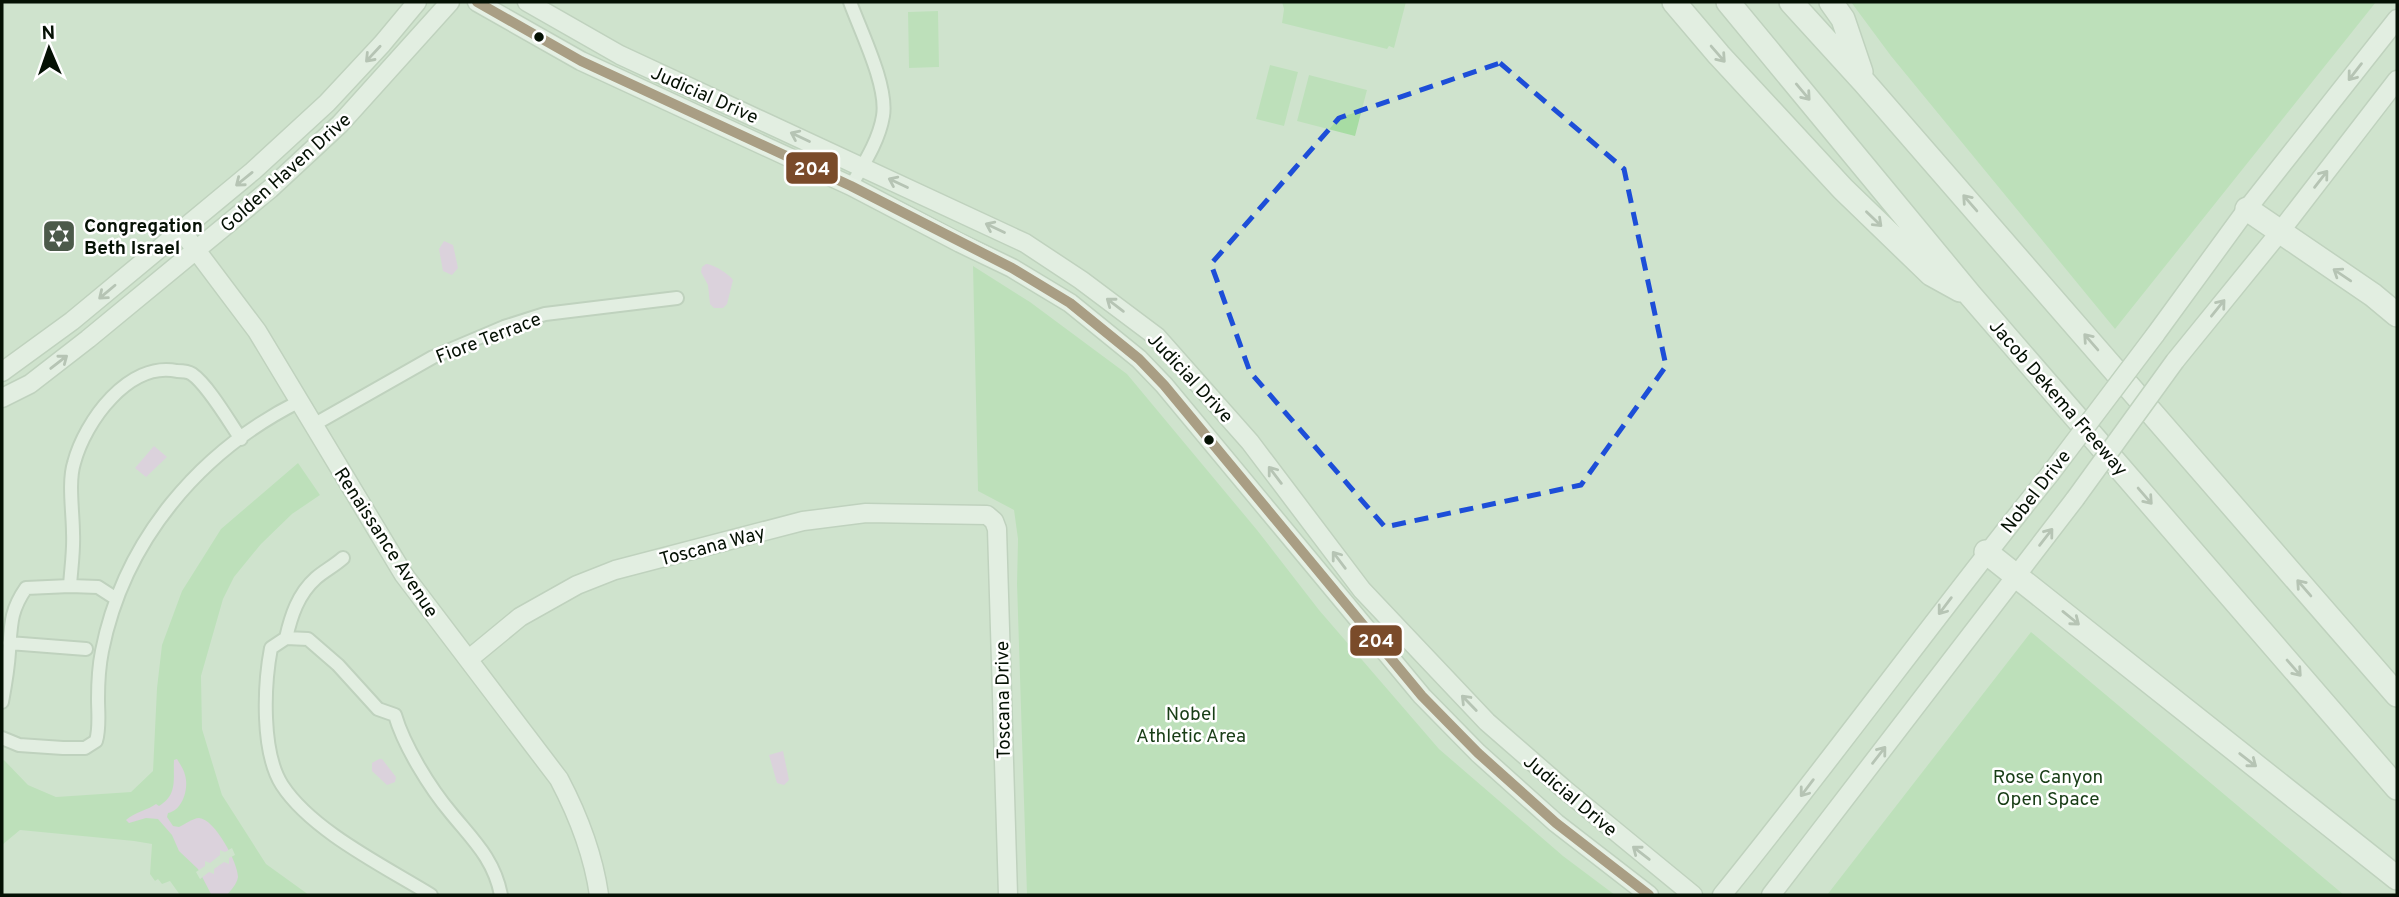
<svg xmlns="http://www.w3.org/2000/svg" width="2399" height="897" font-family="Overpass,sans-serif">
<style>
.green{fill:#a7dca3}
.water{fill:#e8bced}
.pier{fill:#cfe3cd}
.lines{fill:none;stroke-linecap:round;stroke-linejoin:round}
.street-casing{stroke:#acbcaa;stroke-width:16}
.secondary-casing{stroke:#acbcaa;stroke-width:21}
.highway-casing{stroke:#acbcaa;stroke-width:26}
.street{stroke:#f8fbf8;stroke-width:12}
.secondary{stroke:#f8fbf8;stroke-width:18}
.highway{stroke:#f8fbf8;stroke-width:23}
.secondary-bridge-casing{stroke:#acbcaa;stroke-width:21;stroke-linecap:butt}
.secondary-bridge{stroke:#f8fbf8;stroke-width:18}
.bus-1-casing{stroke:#fff;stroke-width:16}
.bus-1{stroke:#7a4b2a;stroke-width:10}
.oneway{stroke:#979d96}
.marked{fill:none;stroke:#1d4ed8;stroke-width:5;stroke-dasharray:14 9;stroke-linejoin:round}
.bus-dot{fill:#051104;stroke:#fff;stroke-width:2.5}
.labels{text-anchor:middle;stroke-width:5;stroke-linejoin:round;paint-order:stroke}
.street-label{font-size:19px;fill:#051104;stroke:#fff}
.poi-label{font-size:19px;font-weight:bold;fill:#051104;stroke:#fff;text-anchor:start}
.park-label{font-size:19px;fill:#183d16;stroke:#fff}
.line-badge{stroke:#fff;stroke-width:2.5}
.badge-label{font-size:19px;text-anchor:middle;font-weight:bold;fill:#fff}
</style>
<rect width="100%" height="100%" fill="#cfe3cd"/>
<path class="green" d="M1282,2h124l-12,46 -5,-2 -2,3 -105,-26 2,-14z
M1851,2h525l-261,327 -224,-273z
M938,11l1,56 -30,1 -1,-56z
M1270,65l28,7 -14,54 -28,-7z
M1309,75l58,15 -12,46 -58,-15z
M973,266l57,36 97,72 130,156 62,80 120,139 124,107 52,39h-588l-10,-311 1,-45 -4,-29 -36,-19z
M298,463l22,32 -28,19 -31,30 -27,33 -11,22 -22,77 1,53 20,66 44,69 43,31h-129l-10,-14 -8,3 -4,-5 -3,2 -5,-7 2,-30 -18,-3 -114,-11 -18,15v-84l2,-1 24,25 28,12 75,-5 22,-21 4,-83 5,-43 20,-54 39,-62z
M2031,632l313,263h-517z"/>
<path class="water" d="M444,241l9,4 5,23 -6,7 -9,-4 -4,-22z
M706,264c7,0 23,10 27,16l-6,24 -4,4h-9l-4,-4 -2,-19 -7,-13 1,-5z
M154,446l13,11 -21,20 -11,-9z
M783,751l6,29 -5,5 -7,-2 -8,-28z
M177,759c3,5 7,11 8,16 4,13 -2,35 -17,38l-1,4 6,9 6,1c5,-2 14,-9 20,-9 16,1 39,45 39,59 -1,7 -7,13 -11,18l-16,-1 -13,-25 -19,-18 -7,-16 -14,-16 -12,-1 -17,5 -3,-3c9,-8 22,-10 30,-16l3,2c19,-11 14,-27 15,-46z
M379,759h3l14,18 -1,5 -8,3 -15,-14v-8z"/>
<path class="pier" d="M232,848l3,7 -6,3v6l-5,-2 -10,7v5l-5,-2 -9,7 -4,-7 9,-6v-5l5,2 10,-8v-5l5,2z"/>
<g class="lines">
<g class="street-casing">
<path id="street" d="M850,2c11,30 38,84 33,114 -4,25 -20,49 -32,70
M315,424l118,-67 71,-30 41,-13 132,-16
M115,598l-17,-11 -28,-1c1,-17 4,-36 3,-53 0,-20 -5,-51 1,-70 11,-42 55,-102 103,-92 4,0 12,1 15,3 16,11 38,49 49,65
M286,638c5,-22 12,-44 30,-60 8,-7 18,-12 27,-20
M9,643l77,6
M2,702c3,-16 6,-33 7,-50 2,-27 1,-41 17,-64l44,-2
M2,738l17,7 44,3h22l11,-7c4,-13 2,-29 2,-42 0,-15 1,-33 4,-48 22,-111 98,-200 198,-250
M431,895c-47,-29 -119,-64 -149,-110 -21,-33 -18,-100 -11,-137l15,-10 22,1 30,26 40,44 17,6c9,31 35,73 56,98 22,27 43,46 50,82"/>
</g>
<g class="secondary-casing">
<path id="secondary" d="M477,2l104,59 270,125 109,57 52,25 58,35 69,56 25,26 258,311 56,57 78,70 93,72
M527,2l93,53 405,188 56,37 76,57 93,105 112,148 125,132 77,67 129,106
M181,230l76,101 147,244 155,204c20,38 34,74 40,116
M2155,335l92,-126 150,-190
M2175,361l104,-128 118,-153
M2,372l70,-51 181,-150 74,-68 55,-59 35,-42
M2,398l28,-14 58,-45 182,-150 70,-65 110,-122
M469,659l51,-42 57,-32 38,-15 188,-49 63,-8 121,2 7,6 3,8 11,366
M1722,895c112,-138 216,-282 328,-421
M1771,895l304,-396"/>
</g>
<g class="highway-casing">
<path id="highway" d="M1674,2l45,53 124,134 88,85 29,16
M1728,2l243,294 426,492
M1791,2l73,80 533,613
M1831,2l12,17 18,53
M2247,209l126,86 24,20
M1986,552l411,326"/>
</g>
<use href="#street" class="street"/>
<use href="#secondary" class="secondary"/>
<use href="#highway" class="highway"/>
<g class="secondary-bridge-casing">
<path id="secondary-bridge" d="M2050,474l105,-139
M2075,499l100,-138"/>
</g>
<use href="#secondary-bridge" class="secondary-bridge"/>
<g class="bus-1-casing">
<path id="bus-1" d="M477,2l104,59 270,125 161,82 58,35 69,56 25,26 258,311 56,57 78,70 93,72"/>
</g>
<use href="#bus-1" class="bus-1"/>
</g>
<defs><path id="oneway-shaft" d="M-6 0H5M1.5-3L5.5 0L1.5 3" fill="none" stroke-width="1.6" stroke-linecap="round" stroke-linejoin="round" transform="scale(1.75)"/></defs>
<g class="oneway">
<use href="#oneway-shaft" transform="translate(373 54) rotate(133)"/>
<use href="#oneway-shaft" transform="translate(1718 54) rotate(49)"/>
<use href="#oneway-shaft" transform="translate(2355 72) rotate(128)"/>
<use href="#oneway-shaft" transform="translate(1803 92) rotate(50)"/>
<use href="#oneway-shaft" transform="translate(800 137) rotate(-155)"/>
<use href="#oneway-shaft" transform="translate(244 179) rotate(141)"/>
<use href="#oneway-shaft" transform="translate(2321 179) rotate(-52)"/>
<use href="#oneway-shaft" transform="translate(898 183) rotate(-155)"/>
<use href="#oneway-shaft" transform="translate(1970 203) rotate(-131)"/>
<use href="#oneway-shaft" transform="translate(1874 219) rotate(44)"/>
<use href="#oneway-shaft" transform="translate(995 228) rotate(-155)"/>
<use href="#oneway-shaft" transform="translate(2342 275) rotate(-146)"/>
<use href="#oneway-shaft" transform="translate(107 292) rotate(140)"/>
<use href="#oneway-shaft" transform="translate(1115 305) rotate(-143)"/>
<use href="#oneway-shaft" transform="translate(2218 308) rotate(-51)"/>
<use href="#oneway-shaft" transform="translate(2091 342) rotate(-131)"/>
<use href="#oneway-shaft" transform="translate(59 362) rotate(-38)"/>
<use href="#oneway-shaft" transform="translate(1275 475) rotate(-127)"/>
<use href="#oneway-shaft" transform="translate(2145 496) rotate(49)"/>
<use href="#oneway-shaft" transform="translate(2046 537) rotate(-52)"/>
<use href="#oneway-shaft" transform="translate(1339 560) rotate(-127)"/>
<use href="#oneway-shaft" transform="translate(2304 588) rotate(-131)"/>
<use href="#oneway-shaft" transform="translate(1945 606) rotate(127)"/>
<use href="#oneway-shaft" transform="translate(2071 618) rotate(39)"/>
<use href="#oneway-shaft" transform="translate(2294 668) rotate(49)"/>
<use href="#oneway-shaft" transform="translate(1469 703) rotate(-134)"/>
<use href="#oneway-shaft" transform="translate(1879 755) rotate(-52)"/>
<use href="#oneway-shaft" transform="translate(2248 760) rotate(38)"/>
<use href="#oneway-shaft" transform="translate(1807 788) rotate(127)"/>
<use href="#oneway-shaft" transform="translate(1641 853) rotate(-142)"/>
</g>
<path d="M0 0H2399V897H0ZM1500,63l124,106 42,197 -85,119 -196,42 -135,-155 -39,-108 128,-146z" fill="#cfe3cd" fill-opacity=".55" fill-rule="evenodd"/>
<path class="marked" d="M1500,63l124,106 42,197 -85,119 -196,42 -135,-155 -39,-108 128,-146z"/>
<defs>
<g id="synagogue-square" transform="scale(1.75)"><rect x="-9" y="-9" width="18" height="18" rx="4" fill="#4c5a4a" stroke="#fff"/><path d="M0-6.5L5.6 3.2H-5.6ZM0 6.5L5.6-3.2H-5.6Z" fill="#fff"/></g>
</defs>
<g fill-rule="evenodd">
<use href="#synagogue-square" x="59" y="236"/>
</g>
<g class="bus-dot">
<circle cx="539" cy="37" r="6"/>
<circle cx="1209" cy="440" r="6"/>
</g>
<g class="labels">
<g class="street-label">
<text transform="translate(705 94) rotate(24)" y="7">Judicial Drive</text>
<text transform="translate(285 172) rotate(-42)" y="7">Golden Haven Drive</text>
<text transform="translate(488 337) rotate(-21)" y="7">Fiore Terrace</text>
<text transform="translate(1191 377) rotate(47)" y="7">Judicial Drive</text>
<text transform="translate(2059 397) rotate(49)" y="7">Jacob Dekema Freeway</text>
<text transform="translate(2035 491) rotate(-52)" y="7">Nobel Drive</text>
<text transform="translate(387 542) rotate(57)" y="7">Renaissance Avenue</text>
<text transform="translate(712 545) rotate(-15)" y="7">Toscana Way</text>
<text transform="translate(1002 700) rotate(-91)" y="7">Toscana Drive</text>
<text transform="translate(1571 795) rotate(40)" y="7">Judicial Drive</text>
</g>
<g class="poi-label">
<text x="84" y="232">Congregation<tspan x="84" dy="22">Beth Israel</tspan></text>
</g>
<g class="park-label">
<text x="1191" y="720">Nobel<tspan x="1191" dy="22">Athletic Area</tspan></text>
<text x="2048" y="783">Rose Canyon<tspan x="2048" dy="22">Open Space</tspan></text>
</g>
</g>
<g class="line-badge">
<rect x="785" y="151" width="54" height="34" rx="7" fill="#7a4b2a"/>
<rect x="1349" y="624" width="54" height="33" rx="7" fill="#7a4b2a"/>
</g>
<g class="badge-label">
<text x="812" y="175">204</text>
<text x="1376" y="647">204</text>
</g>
<rect width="2399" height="897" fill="none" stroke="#051104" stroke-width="7"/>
<g transform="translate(49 49) rotate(358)" stroke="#ffffff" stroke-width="5" paint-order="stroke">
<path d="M0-5L12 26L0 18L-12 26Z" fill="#051104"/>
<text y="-10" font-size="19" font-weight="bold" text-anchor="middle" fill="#051104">N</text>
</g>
</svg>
